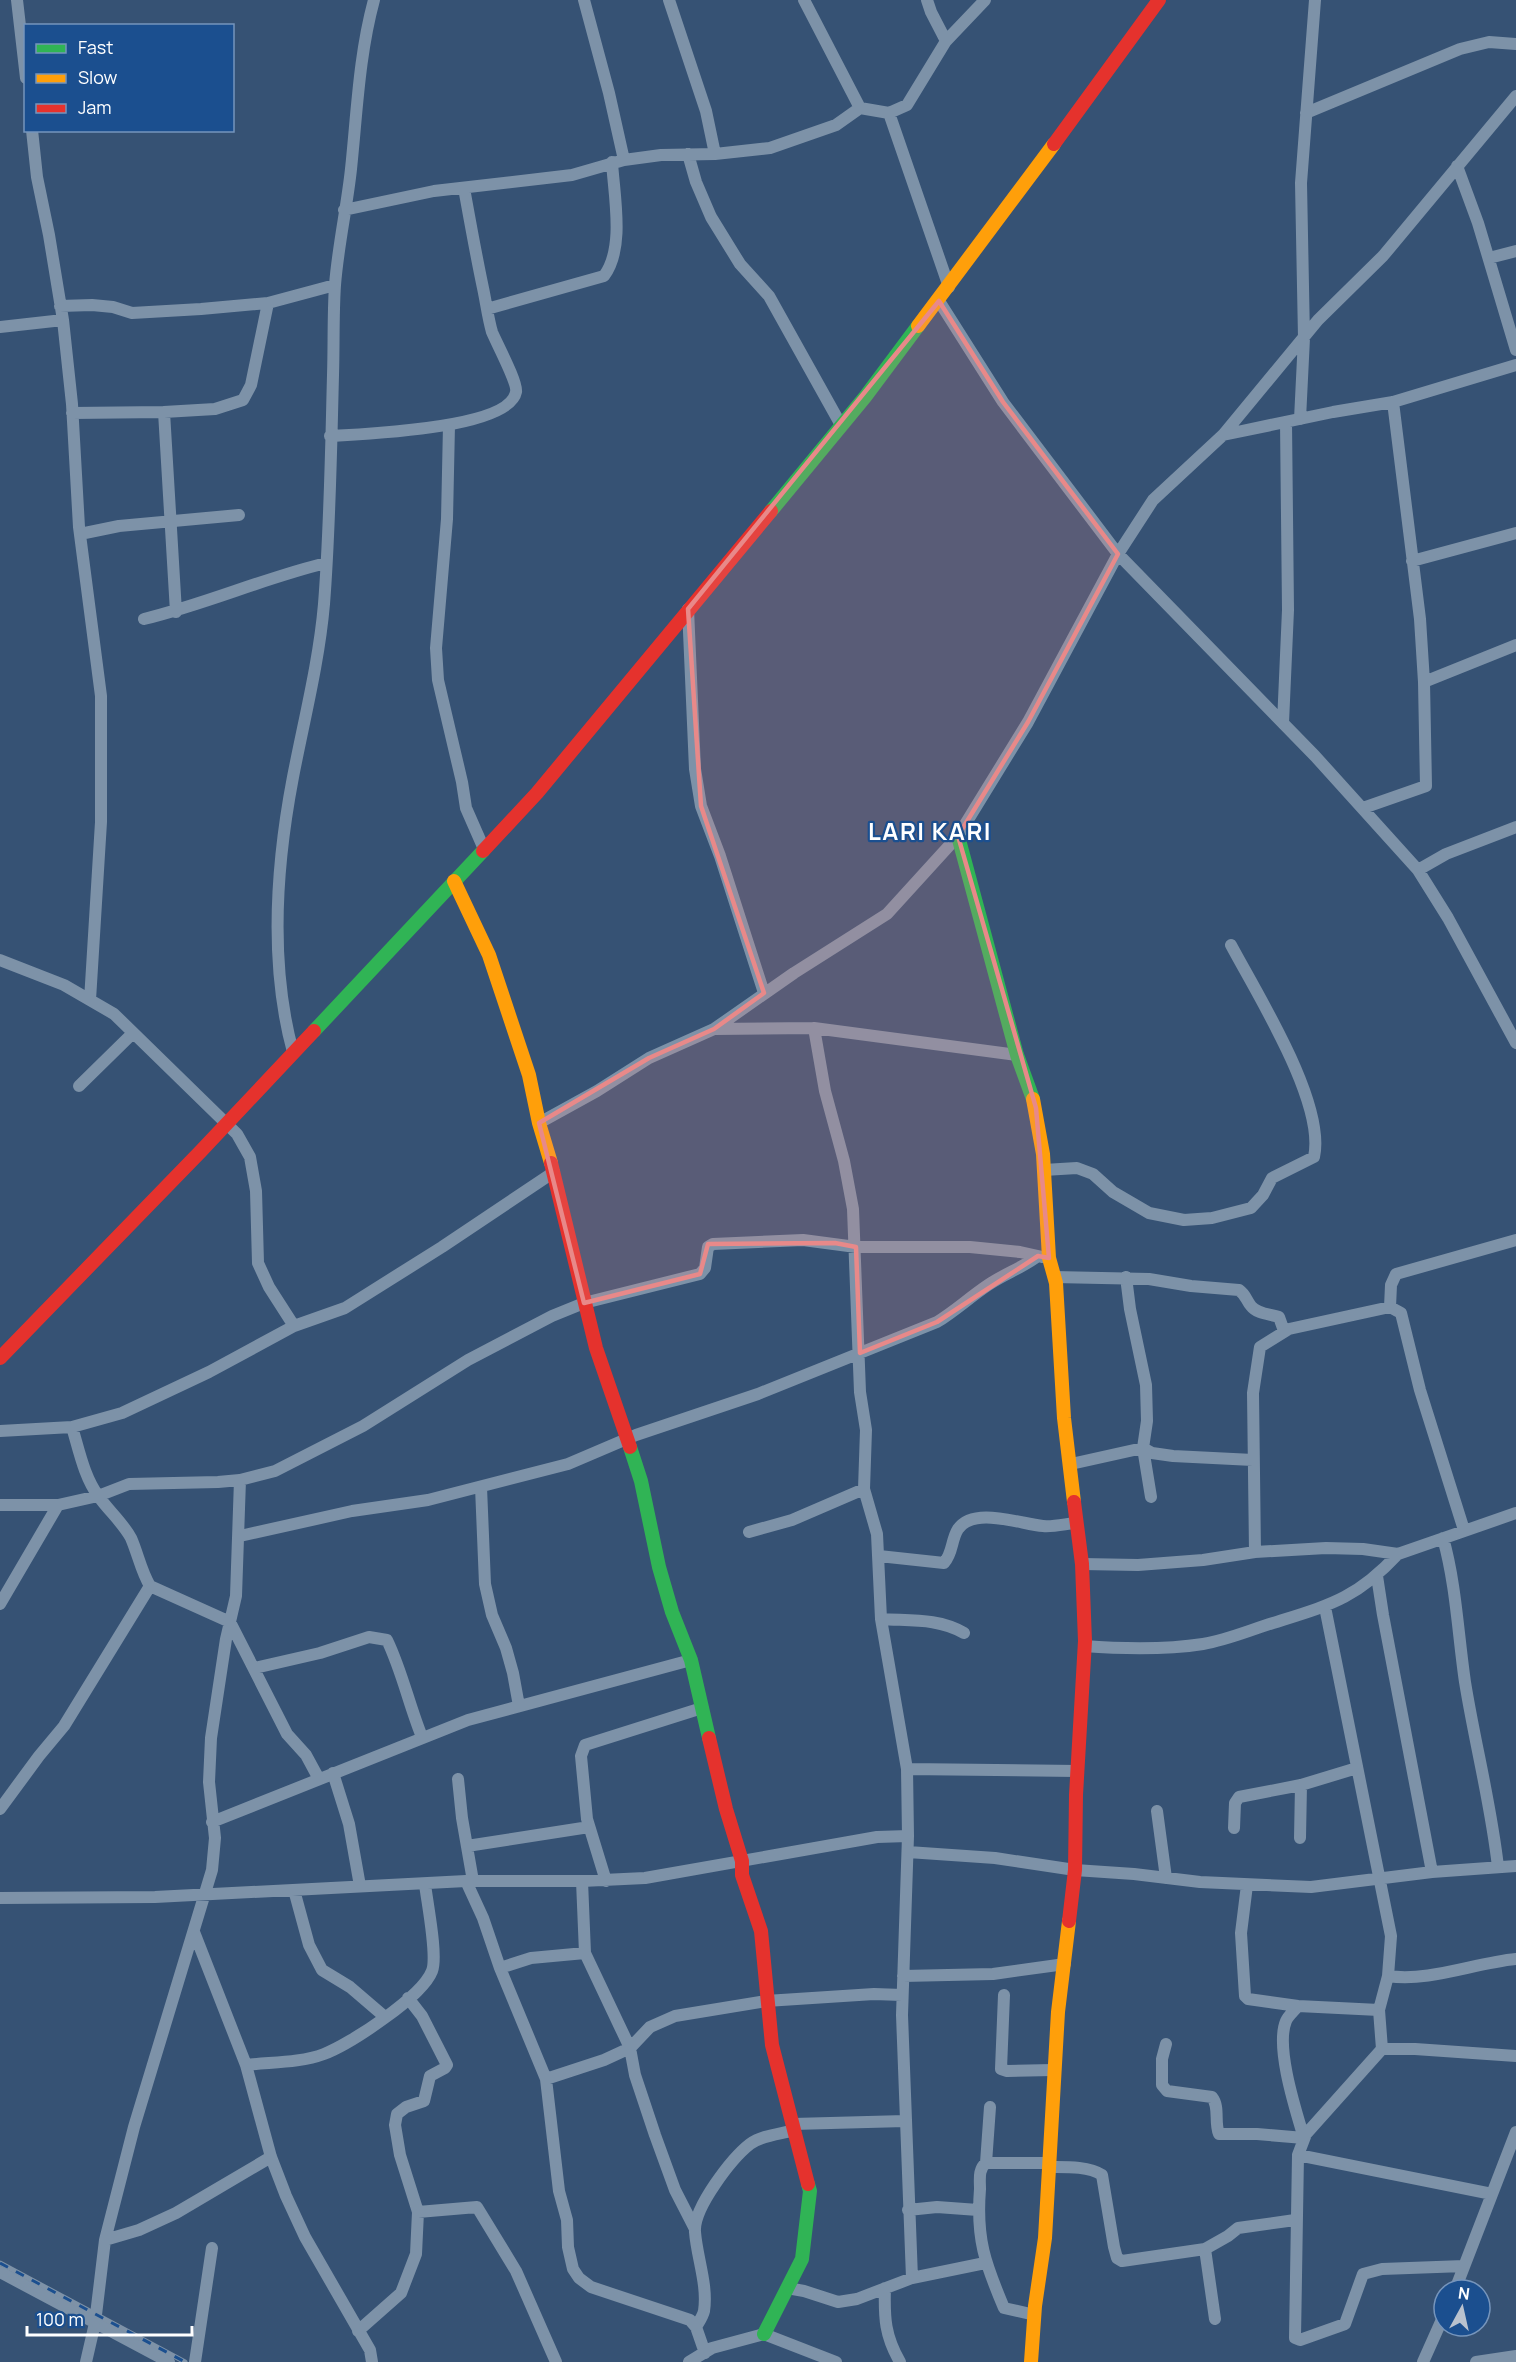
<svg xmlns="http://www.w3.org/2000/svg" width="1516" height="2362" font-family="Manrope,sans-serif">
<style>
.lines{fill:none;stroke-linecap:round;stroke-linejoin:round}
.street{stroke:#7d92a8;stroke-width:12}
.fast{stroke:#30b455;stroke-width:14}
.slow{stroke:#ff9f0a;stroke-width:14}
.jam{stroke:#e5322d;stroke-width:14}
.rail-casing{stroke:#7e92a7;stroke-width:5}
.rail{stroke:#1b4f8f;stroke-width:3;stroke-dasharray:9;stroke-linecap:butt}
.marked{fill:#e88989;fill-opacity:0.2;stroke:#e88989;stroke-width:4.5;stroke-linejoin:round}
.labels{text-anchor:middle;stroke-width:4.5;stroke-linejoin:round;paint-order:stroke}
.district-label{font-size:24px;font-weight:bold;letter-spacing:1.5px;fill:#fff;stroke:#1b4f8f}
</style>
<rect width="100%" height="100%" fill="#365274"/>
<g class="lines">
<path class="street" d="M17,0l9,78
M584,0l25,93 15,67
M669,0l37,111 9,43
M804,0l56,108 29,5 18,-8 39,-64 39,-41
M927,0l4,12 15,29
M889,113l60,174
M1306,113l154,-64 29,-7 27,2
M32,130l5,47 12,58 14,85 9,84 7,123 22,169v126l-11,178
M688,154l8,28 15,35 29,47 29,32 72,129
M1457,166l21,57 38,127
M344,210l90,-19 138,-16 52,-15 37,-5 54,-1 55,-6 66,-23 24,-17
M1489,258l27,-7
M939,301l64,101 115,152 197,202 103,114 30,48 68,125
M60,306l32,-1 21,2 19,6 69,-4 67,-6 67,-18
M487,309l117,-33c21,-28 10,-80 8,-114
M0,327l63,-7
M164,412l12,200
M72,413l92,-1 51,-3 28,-9 8,-15 17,-82
M1300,419l4,-81 -3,-155 14,-183
M449,425l-2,94 -11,129 2,32 24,102 4,26 18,41
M1223,435l110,-23 60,-10 123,-37
M330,436c32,-2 179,-7 186,-44 2,-9 -19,-48 -24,-60 -4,-14 -6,-30 -9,-44 -7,-33 -13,-67 -19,-100
M80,534l39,-8 120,-11
M1412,561l104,-28
M688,609l7,160 6,37 19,50 44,137
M144,619c62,-15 120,-41 182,-56
M1424,682l92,-37
M1283,723l5,-113 -2,-188
M1363,808l63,-22 -2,-104 -4,-63 -27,-217
M1418,870l28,-16 70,-27
M0,960l64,25 50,29 123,120 13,23 6,34 2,72 11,24 25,39
M814,1028l11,63 19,70 9,48 7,183 6,38 -2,59 13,45 4,85 26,150 1,67 -6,179 10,263
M714,1029l100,-1 203,27
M293,1052c-24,-88 -17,-186 0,-275 11,-57 26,-115 31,-173 6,-76 7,-153 9,-229 1,-30 0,-60 2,-90 3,-39 12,-78 16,-116 6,-57 8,-114 23,-169
M79,1086l54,-53
M539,1123l58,-32 52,-33 65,-29 80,-56 93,-59 71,-78 70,-114 90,-168 35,-54 70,-65 95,-115 65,-64 133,-160
M1044,1170l33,-2 16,6 20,18 36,21 35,7 28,-2 39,-10 12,-13 9,-17 42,-21c12,-54 -57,-163 -83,-212
M1054,1277l95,2 42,7 48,4c7,5 7,10 12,16 6,8 19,8 28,11l5,14
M1126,1277l4,32 16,76 1,36 -4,27 8,49
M1390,1307l1,-22 5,-11 120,-34
M72,1427c7,23 12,50 27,70 10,14 24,26 32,41 7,16 10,33 19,48l80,36 57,112 19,21 13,24
M0,1431l72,-4 50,-14 87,-41 85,-46 51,-18 97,-61 112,-75
M1071,1464l72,-16 9,5 21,3 80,4
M481,1487l4,97 7,31 14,33 7,25 6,33
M0,1505h58l40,-9 31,-12 89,-2 22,-2 35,-9 88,-45 105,-66 84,-44 32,-13 116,-29 5,-6 3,-21 5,-3 90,-4 53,7h114l50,5 18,4
M749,1532l43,-12 72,-31
M240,1536l112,-25 76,-11 140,-36 68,-29 122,-41 179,-72c18,-11 33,-25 51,-37 16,-11 34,-17 50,-29l4,1
M1443,1538c13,46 15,96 22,144 10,62 26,122 33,185
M1255,1552l-2,-159 7,-46 29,-18 101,-22 11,6 19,77 44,140
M879,1556l65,7c9,-10 7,-23 14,-34 16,-23 62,-5 85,-3 10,1 22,-2 32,-3
M1082,1564l56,1 65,-5 52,-8 71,-4 37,1 35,5 118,-41
M1377,1576l6,39 49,257
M0,1604l58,-99
M1325,1607l66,329 -3,40 -9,34 3,39 -76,85 -8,21 -3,183 5,2 45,-16 18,-50 19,-5 82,-3
M881,1619c29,2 57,-1 83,14
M1084,1646c40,3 80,4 119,-2 24,-4 47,-14 70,-21 57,-18 83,-24 125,-69
M255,1668l65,-15 49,-16 18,3c15,31 22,65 35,97
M907,1769l170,2
M333,1773l16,51 11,62
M458,1779l4,39 11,63
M0,1809l39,-53 25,-30 86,-140
M1157,1811l9,67
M212,1822l256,-102 223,-60
M1234,1828l1,-25 4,-6 62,-12 56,-17
M1300,1838l1,-53
M467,1846l122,-19
M908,1852l87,6 80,12 59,4 66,8 111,5 121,-15 84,-6
M466,1881l17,37 17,50 46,111 13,112 8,29 1,27 5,22 6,9 12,9 99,33 6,7 9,26
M582,1881l3,72 45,95 5,27 20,60 20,55 20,39
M606,1881l-19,-62 -6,-63 4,-11 117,-37
M1247,1885l-6,48 4,63 3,3 50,7 81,4
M294,1890l15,55 13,25 28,17 35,30
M0,1898l155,-1 311,-16h116l63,-3 232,-41 31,-1
M194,1932l52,133 25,92 15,39 19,41 65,113 2,12
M500,1968l31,-10 54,-5
M903,1976l90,-2 72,-10
M1388,1976c42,6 86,-13 128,-17
M1004,1995l-3,74 6,2 46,-1
M1166,2044l-4,15v26l5,6 45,6c8,10 2,25 7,37h38l47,4c-8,-27 -29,-91 -18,-117 2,-5 8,-10 12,-15
M1382,2049h33l101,7
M246,2065c25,-3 54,-2 78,-11 26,-10 98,-57 108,-83 6,-15 -5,-69 -7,-87
M546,2079l58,-19 26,-12 20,-21 25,-11 91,-15 108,-7 28,1
M793,2124l112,-3
M1298,2155l194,39
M986,2163l4,-56
M1049,2167c16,0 40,-1 53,8l12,72 3,11 5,3 83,-12 23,-13 10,-8 57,-8
M908,2210l29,-3 41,3
M418,2212l59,-5 39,64 40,91
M105,2240l34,-10 37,-17 95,-56
M1205,2249l10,70
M0,2272l169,90
M787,2288l17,3 34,11 19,-3 55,-21 73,-15
M885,2288c-1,30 0,48 15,74
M1455,2290l61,-158
M1035,2315l-31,-7c-19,-45 -28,-69 -24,-119 0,-9 -2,-20 6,-26h64
M696,2327c3,-5 7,-11 8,-16 4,-26 -7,-53 -9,-79 -2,-24 37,-74 55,-88 12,-9 31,-10 45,-14
M358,2331l43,-38 15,-39 2,-42 -18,-57 -5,-30 2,-11 9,-7 18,-6 6,-25 15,-8 2,-3 -25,-49 -14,-18
M86,2362l9,-39 10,-83 29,-113 78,-257 3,-32 -6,-56 2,-44 15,-99 10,-43 4,-116
M195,2362l17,-114
M689,2362l23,-14 52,-14 72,28
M1423,2362l21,-47
M1476,2362l40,-6"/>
<path class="fast" d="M771,511l94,-114 53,-71
M958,836l59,219 16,44
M314,1031l169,-180
M630,1447l11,34 18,86 13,45 19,48 18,78
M764,2334l38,-75 8,-68 -2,-7"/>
<path class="slow" d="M918,326l136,-182
M454,881l35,74 40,120 10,48 12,40
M1033,1099l10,55 6,104 7,25 8,135 10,84
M1031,2362l4,-56 10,-68 13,-226 11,-91"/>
<path class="jam" d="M1054,144l105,-144
M483,851l54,-58 234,-282
M551,1163l45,185 34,99
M0,1358l201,-207 113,-120
M709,1738l17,71 16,52v14l19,56 11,114 36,139
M1069,1921l6,-51 1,-75 9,-154 -3,-77 -8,-62"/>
<g class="rail-casing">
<path id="rail" d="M0,2263l185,99"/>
</g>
<use href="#rail" class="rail"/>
</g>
<path class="marked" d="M939,301l64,101 115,152 -90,168 -70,114 78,272 13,150 -11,-2 -101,66 -77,31 -4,-106 -21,-4 -127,1 -8,30 -116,29 -45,-180 110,-65 65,-29 50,-36 -63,-187 -13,-197z"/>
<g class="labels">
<g class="district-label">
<text x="930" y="840">LARI KARI</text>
</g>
</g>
<rect x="24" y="24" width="210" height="108" fill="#1b4f8f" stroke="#7695bc" stroke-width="1.5"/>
<rect x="36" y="44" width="30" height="9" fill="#30b455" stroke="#7695bc" stroke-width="1.5"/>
<text x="78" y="54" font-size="18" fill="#ffffff">Fast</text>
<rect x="36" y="74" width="30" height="9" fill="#ff9f0a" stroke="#7695bc" stroke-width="1.5"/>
<text x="78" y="84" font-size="18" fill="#ffffff">Slow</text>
<rect x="36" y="104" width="30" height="9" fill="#e5322d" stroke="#7695bc" stroke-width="1.5"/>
<text x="78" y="114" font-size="18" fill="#ffffff">Jam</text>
<g transform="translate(1462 2308) rotate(8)"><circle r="28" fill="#1b4f8f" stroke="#7695bc" stroke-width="1.5"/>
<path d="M0-4.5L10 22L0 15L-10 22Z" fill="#b9c2ce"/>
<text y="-9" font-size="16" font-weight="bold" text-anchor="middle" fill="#ffffff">N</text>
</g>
<path d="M27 2326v9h165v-9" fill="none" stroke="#ffffff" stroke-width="3"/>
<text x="36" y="2326" font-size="18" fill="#ffffff" stroke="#1b4f8f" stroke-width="4.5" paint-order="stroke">100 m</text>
</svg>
